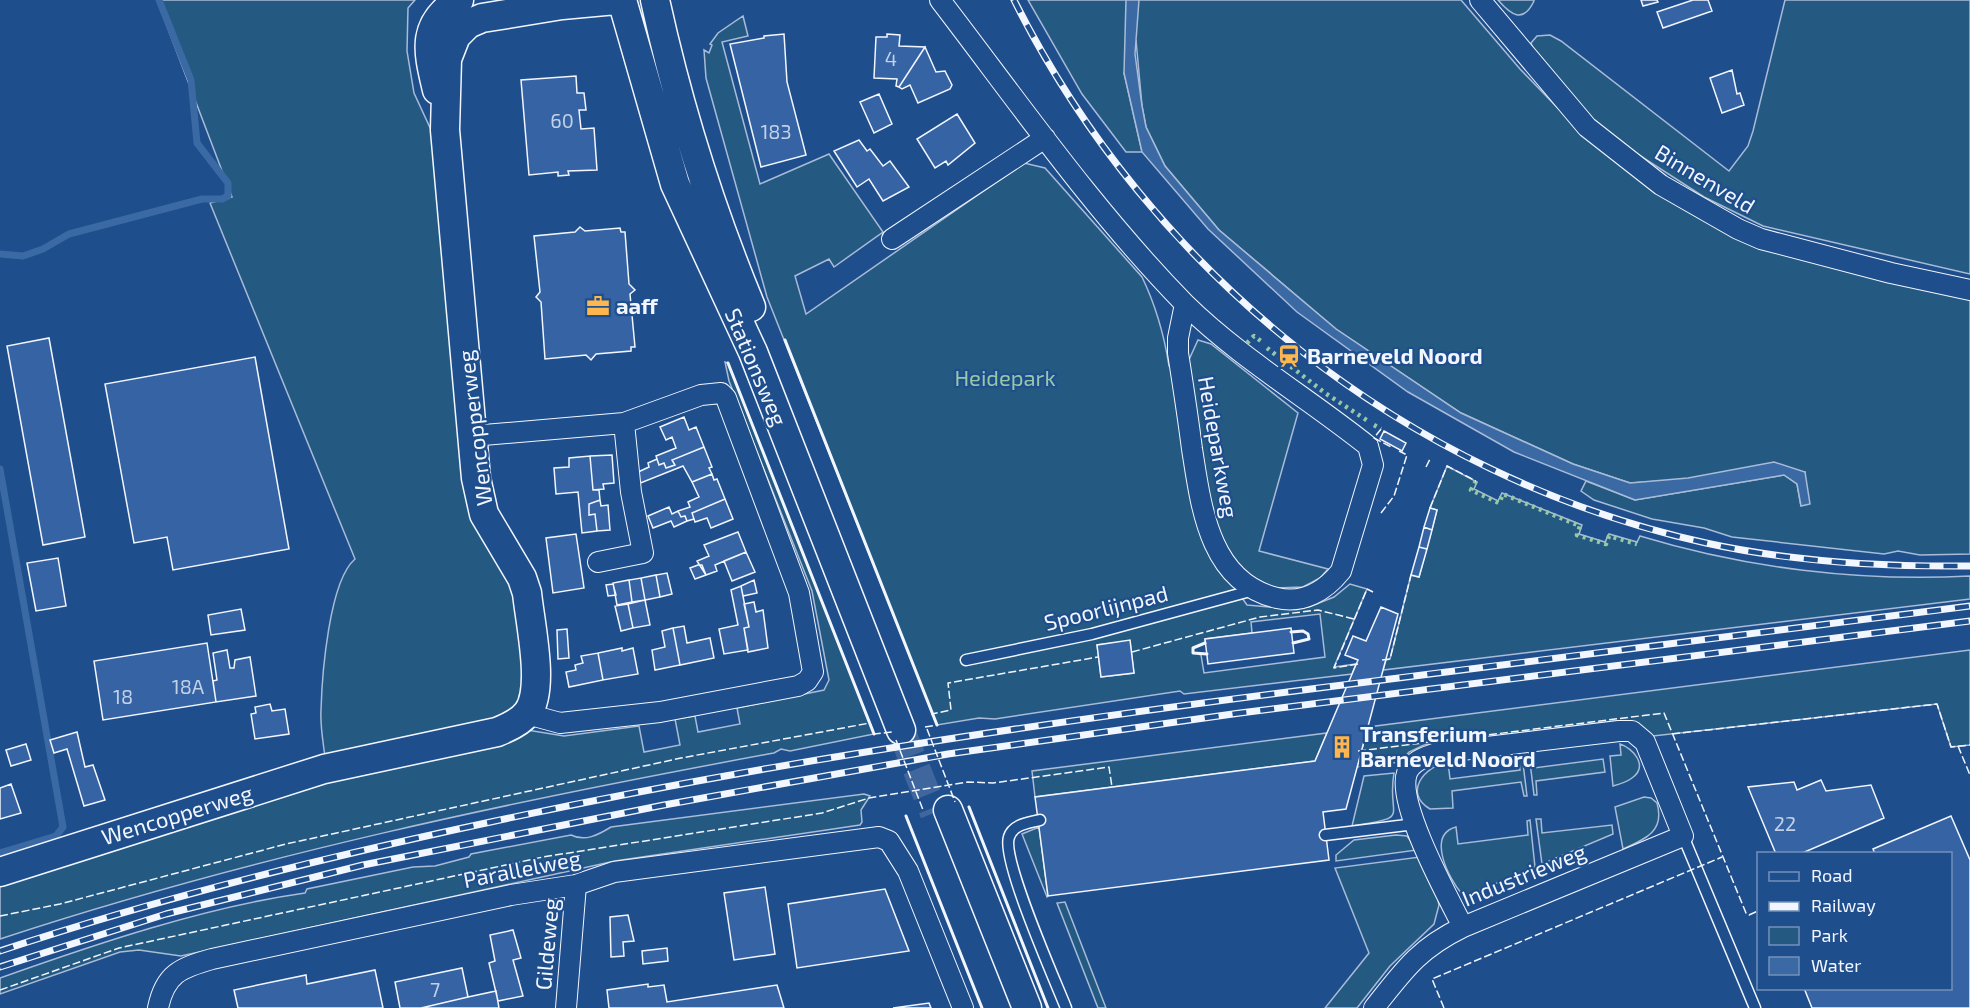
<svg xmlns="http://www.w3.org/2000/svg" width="1970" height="1008" font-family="'Exo 2',sans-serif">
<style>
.green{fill:#245a82;stroke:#a8bbd7;stroke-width:1.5;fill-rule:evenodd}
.water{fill:#3b69a3;stroke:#a8bbd7;stroke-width:1.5}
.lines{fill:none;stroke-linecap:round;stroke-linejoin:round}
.stream{stroke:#3b69a3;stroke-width:7}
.building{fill:#3563a3;stroke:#f2f6ff;stroke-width:1.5}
.secondary-tunnel{stroke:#3f679d;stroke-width:28;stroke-dasharray:28 14;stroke-linecap:butt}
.lane-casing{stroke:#f2f6ff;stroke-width:13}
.street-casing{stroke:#f2f6ff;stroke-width:22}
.secondary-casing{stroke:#f2f6ff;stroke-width:31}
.lane{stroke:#1f4e8c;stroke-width:10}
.street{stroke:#1f4e8c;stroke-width:20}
.secondary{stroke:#1f4e8c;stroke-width:28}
.rail-casing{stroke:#f2f6ff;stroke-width:7}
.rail{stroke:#1f4e8c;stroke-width:4.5;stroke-dasharray:14;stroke-linecap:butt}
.hedge{stroke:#97c8a6;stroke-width:4.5;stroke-dasharray:3 4.5;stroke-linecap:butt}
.fence{stroke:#f2f6ff;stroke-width:1.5;stroke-dasharray:8 3;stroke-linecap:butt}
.wall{stroke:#f2f6ff;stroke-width:3}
.labels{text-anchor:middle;stroke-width:4.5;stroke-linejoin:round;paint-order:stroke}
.number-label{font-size:20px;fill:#c3d1e8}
.street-label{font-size:22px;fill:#f2f6ff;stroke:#1f4e8c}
.poi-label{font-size:22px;font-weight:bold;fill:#f2f6ff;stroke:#1f4e8c;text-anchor:start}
.park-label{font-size:22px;fill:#97c8a6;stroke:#1f4e8c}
</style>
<rect width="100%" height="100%" fill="#1f4e8c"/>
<path class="green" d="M157,0h258l-7,8 -1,43 7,42 18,39 19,176 62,273 14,98 -5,26 -23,16 -174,36c-2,-16 -5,-31 -4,-47 1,-35 8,-129 34,-151l-145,-356 22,-6z
M1028,0h433l59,69 61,63 72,59 46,27 271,80v256l-50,1 -22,-4 -14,3 -152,-17 -28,-9 -52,-9 -58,-19 -13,-9 5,-10 49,19 149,-25 13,9 4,22 4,-34 -175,11 -57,-19 -112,-51 -125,-84 -117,-99 -54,-64 -19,-39 -4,-21 -6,-66 -12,33 18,79h-16l-44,-58z
M1498,0h36v1c-11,23 -23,14 -36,-1z
M1785,0h185v274l-207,-48 -59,-29 -79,-51 -36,-30 -54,-61 -4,-12 6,-7 13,-1 11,6 168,130 19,-25 5,-15z
M743,16l5,20 -26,6 38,142 69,-30 54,78 -49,35 -5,-8 -34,17 11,38 218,-151 21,5 97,109c14,29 22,57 27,89h4l38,188 36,51 46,4 16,-2 25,-10 16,-13 17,5 -33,78 22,-3 -4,10 -168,20 -4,-3 -185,28 -16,-1 -42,7 -170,-428 -61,-219 -2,-28 5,3 3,-8 -2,-1 8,-11zM1320,614l5,43 -121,16 -3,-18 -8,-3v-4l12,-5v-4l47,-6 -1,-11zM1130,641l4,32 -33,4 -4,-32z
M1198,340l13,4 87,69 -39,138 69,18 -8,9 -17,9 -27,1 -11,-1 -31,-25 -19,-31 -28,-167z
M725,362l3,1 146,371 -84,17 -9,-2 -7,4c-261,48 -522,103 -774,186v-56l62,-21 39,-7 32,-13 141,-46 253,-66 37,6 75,-10 5,26 36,-7 -5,-26 20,-3 3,16 42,-8 -3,-16 87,-18 5,-10 -17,-89 -83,-210z
M1447,466l30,16 -3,7 24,12 4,-8 80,32 -3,9 26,8 4,-8 28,8 3,-6c105,32 220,46 330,40v23l-587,71 3,-10 4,-1 21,-84 8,2 18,-67 -7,-2z
M1970,650v95l-19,2 -14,-43 -284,32 -16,-12 -23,-3 -190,24 -15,7 -9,10 -43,5 11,-40z
M1327,733l-12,28 -280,36 -3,-26z
M1620,744c13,4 29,22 12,34 -5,4 -12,6 -19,8l-3,-30 11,-1z
M1529,754h3l2,14 69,-9 2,13 -69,9 1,14h-3z
M1522,755l5,41h-3l-3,-14 -69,9 1,17 -23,1c-27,-16 -6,-43 18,-47l2,17 70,-9 -2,-14z
M1394,773c-8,45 20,44 -42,53l12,-50z
M864,794l6,2 -9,14 1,12 -2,3 -245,36 -434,95 -42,-6 -19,2 -120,42v-16c96,-34 205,-71 305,-85l2,-4 106,-22 22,-1 34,-9 2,-3 100,-19c14,7 27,0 40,-8z
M1644,797l7,1 6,5c8,28 -11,36 -34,46l-8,-42z
M1536,819h5l1,14 70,-8 1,9 -71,30z
M1530,820l5,47 -69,29 -4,-2c-13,-15 -36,-59 -6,-67l2,17 70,-9 -1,-14z
M1039,827l9,69 -1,1 -25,-63z
M1396,835l11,1 10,14 -81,11v-6l18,-15z
M1420,857l17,38 2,10 -5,19 -44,42 -33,42h-32l44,-55 -34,-85z
M1065,902l41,106h-8l-41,-105z"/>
<path class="water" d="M1126,0h13l-4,54 7,52 4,21 19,39 54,64 117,99 125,84 112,51 57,19 58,-5 86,-16 31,10 5,32 -9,2 -4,-22 -13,-9 -149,25 -121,-48 -106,-60 -111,-80 -89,-83 -66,-77 -18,-79z"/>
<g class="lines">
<path class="stream" d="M0,254l23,2 20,-7 26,-15 133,-35h20l6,-3v-13l-31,-40 -6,-63 -32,-80
M0,469l63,358 -7,9 -56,17"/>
</g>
<path class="building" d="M1641,0h16l1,2 -15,4z
M1693,0h15l4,11 -49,17 -6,-16z
M784,34l3,48 19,73 -45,12 -31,-123 34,-6v-2z
M887,34l13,1 -1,11 26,1 -26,40 -3,-1 1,-7 -23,-1 2,-41h11z
M925,47l11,25 9,-1 7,14 -2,4 -32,14 -8,-18 -8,4 -3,-2z
M1732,70l5,24 3,-1 4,12 -22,8 -12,-35z
M576,76l1,17h7l2,17h-7l2,19 13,-1 3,42 -29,1 1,4 -11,1v-4l-29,3 -8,-95z
M879,94l13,30 -18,9 -14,-31z
M957,114l18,29 -27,22 -2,-4 -11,7 -18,-29z
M859,140l8,11 3,-2 13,17 7,-5 19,26 -26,14 -14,-22 -12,8 -23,-36z
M580,227l5,4 35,-3 1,4h4l4,52 6,6 -5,4 5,53h-4v4l-35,3 -5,6 -5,-5 -41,4 -4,-57 -5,-5 4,-5 -6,-56 41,-4z
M49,338l36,199 -42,8 -36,-199z
M255,357l34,192 -116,21 -6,-33 -33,6 -29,-159z
M684,417l5,13 7,-3 8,20 -32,13 3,5 -9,3 -2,-5 -5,2 -3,-9 20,-8 -4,-11 -6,3 -6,-13z
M1384,431l22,12 -4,8 -22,-12z
M704,447l8,20 -3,1 3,6 -20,8 -9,-16 -45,18 -2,-11 13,-6 -1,-4 9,-4 2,6 5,-2 2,5 9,-3 -3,-5z
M612,455l2,28 -11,1 1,5 -11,1 -3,-34z
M590,456l3,34h6l1,10 -11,4v11l6,-1 2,17 -15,2 -4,-41 -22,2 -2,-26 15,-1v-9z
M712,474l2,6 3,-1 8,20 -33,14 2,6 -7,2 -2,-5 -4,1 -3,-6 12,-4 -2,-5 11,-5 -7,-15z
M725,499l8,20 -22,9 -4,-10 -12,4 -3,-9z
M600,500l1,6 7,-1 2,25 -13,1 -2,-17 -6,1v-11z
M669,507l3,7 6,-3 3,6 4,-1 2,5 -13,6 -3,-6 -18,7 -5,-12z
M1430,508l7,2 -5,20 -8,-3z
M1424,527l8,3 -5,19 -8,-2z
M738,532l8,20 -31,13 2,6 -11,4 -9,-14 12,-5 -5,-11z
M576,534l8,54 -31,5 -7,-55z
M1419,547l8,2 -8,28 -8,-2z
M746,552l9,20 -23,9 -8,-20z
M58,558l8,48 -30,5 -9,-48z
M698,565h4l4,10 -11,4 -5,-11z
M667,573l5,21 -12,3 -4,-22z
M656,575l4,22 -15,3 -4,-22z
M641,578l4,22 -13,2 -3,-22z
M629,580l3,22 -15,3 -4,-22z
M754,580l3,13 -14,3 -2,-10z
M613,584l3,11 -8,1 -2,-11z
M741,586l8,41 -5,1 4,22 -24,4 -5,-25 19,-4 -7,-35z
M645,600l5,25 -17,3 -5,-24z
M754,602l2,10 7,-2 5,38 -20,4 -4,-24 5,-1 -5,-23z
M628,604l5,24 -12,3 -6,-25z
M1381,607l17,7 -52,195 -23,3 6,48 -281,36 -13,-99 280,-36 43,-101 -13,-5 8,-19 13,5z
M241,609l4,21 -34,5 -3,-20z
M684,626l3,17 23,-5 4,20 -34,7 -7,-37z
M673,628l7,37 -25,5 -3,-20 13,-3 -3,-16z
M1291,628l3,25 -86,11 -3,-25z
M567,629l2,29 -11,1 -1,-29z
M1130,640l4,33 -33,4 -4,-32z
M207,643l9,59 -113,18 -9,-59z
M622,648v3l11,-3 5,26 -35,6 -5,-27z
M227,650l3,18h4l1,-8 15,-3 6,39 -40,6 -3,-21 4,-1 -4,-27z
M598,653l5,27 -34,7 -3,-15 10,-2 -1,-5 8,-2 -2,-7z
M270,704l2,7 13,-2 4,25 -34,5 -4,-25 5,-1 -1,-6z
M77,732l8,35 8,-2 12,35 -21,6 -17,-57 -13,4 -4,-13z
M26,744l5,16 -20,6 -5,-16z
M1821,780l5,11 45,-6 13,33 -84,36h-24l-28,-67 46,-5 3,8z
M11,784l10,29 -21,6v-31z
M1951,816l19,44v148h-158l-8,-20h146v-134h-75l-2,-5z
M765,887l10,67 -41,6 -10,-67z
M885,889l24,62 -112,17 -9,-64z
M628,915l6,26 -11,1 1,14 -13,1 -1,-40z
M513,930l8,28 -8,2 10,36 -25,5 -9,-38 6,-2 -5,-26z
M667,948l1,13 -25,3 -1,-13z
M462,968l6,29 -47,11h-21l-5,-26z
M375,970l8,38h-145l-4,-18 72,-15 1,9z
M648,984v3l16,-2 3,17 110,-17 7,23h-175l-2,-18z
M496,991l3,17h-78l47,-11z
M929,1003l2,5h-38z"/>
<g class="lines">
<path class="secondary-tunnel" d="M901,730l33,83"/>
<g class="lane-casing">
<path id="lane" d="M966,660l126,-26 162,-44
M1040,820c-11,3 -27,4 -31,17 -8,22 46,143 57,171
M1325,835l90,-11
M1683,836l72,172"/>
</g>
<g class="street-casing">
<path id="street" d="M940,0c79,103 154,211 245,304 55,54 123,94 183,142l5,19 -32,106c-16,20 -38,33 -64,27 -68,-16 -76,-92 -85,-149 -4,-32 -9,-64 -14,-96v-15l7,-34
M1480,0l107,127 74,58 77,44 23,10 130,34 79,17
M892,239l153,-101
M472,436l152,-13
M527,714l33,9 100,-11 138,-26 9,-5 6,-9 -14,-79 -73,-195 -5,-5 -20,2 -77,28 7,69 12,61 -45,9
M1619,731h13l13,11 38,94 -220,91c-15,-30 -67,-124 -56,-154 5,-12 18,-16 30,-20z
M158,1008c7,-34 22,-40 54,-49l299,-64 65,-10 38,-13 265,-35 10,4 19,30 55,137
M566,1008l10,-123
M1374,1008c30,-38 44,-59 89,-81"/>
</g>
<g class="secondary-casing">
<path id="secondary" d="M622,0l53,184 78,168 148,378
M655,0c23,105 55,208 96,307
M437,90c-9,-38 -17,-65 22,-90
M948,810l79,198
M0,872l324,-103 173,-37c10,-4 24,-10 31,-20 17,-24 2,-89 -1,-119l-5,-15 -38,-64 -8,-36 -31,-348 2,-71 9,-23 12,-12 14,-6 80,-13 54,-5"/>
</g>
<use href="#lane" class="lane"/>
<use href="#street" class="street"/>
<use href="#secondary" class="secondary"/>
<g class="rail-casing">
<path id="rail" d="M1014,0c137,273 392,477 692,543 87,19 175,24 264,23
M0,951c159,-53 322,-93 486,-128 273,-59 548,-99 825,-134 220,-28 439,-55 659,-83
M0,967l166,-53 197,-49 301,-60 284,-51 292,-41 730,-92"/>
</g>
<use href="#rail" class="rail"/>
<path class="hedge" d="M1247,343l7,-7 7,5
M1267,348l58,45 43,28
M1374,425l7,4
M1476,481l-5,9 28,13 4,-9 77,32 -3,9 29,9 3,-8 28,8"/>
<path class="fence" d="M1381,429l-7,9 17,9
M1426,467l4,-8
M1430,508l17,-42 29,15
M1381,513l13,-17 13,-41 -8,-4
M1132,652l128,-35 58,-7 36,9
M1382,660l8,-1 21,-84
M1358,664l-24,4 33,-79 6,3
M925,727l12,-2 -5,-11 19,-4 -3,-27 150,-26
M927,729l28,73
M1672,734l265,-30 14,43 19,-2
M896,740l27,70
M1958,746l12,29
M1358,751l306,-38 82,200 3,2 9,-4
M0,916l60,-12 226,-60 395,-86 189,-35 4,11 18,-2
M0,990l119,-42 424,-91 279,-44 47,-15 99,-16 25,1 116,-16 3,20
M1444,1008l-12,-29 290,-122"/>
<path class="wall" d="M785,340l152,385
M728,363l146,371
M1291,632l12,-1 5,3 1,5 -16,4
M1205,643l-12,5v5l14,1
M969,807l79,201
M906,816l76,192"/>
</g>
<defs>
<g id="office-bare" transform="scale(1.8)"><path d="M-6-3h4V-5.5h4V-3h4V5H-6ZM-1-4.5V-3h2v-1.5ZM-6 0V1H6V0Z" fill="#ffb74d" stroke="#1f4e8c" stroke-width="2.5" paint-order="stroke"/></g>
<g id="station-bare" transform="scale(1.8)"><path d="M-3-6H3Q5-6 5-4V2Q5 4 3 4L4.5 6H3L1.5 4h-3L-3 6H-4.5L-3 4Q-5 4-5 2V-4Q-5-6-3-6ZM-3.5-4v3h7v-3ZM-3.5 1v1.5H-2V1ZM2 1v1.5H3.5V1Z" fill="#ffb74d" stroke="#1f4e8c" stroke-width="2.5" paint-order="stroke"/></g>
<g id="building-bare" transform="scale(1.8)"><path d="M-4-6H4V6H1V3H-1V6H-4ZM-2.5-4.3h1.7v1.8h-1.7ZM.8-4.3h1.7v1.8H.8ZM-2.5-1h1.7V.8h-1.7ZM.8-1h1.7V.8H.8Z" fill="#ffb74d" stroke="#1f4e8c" stroke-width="2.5" paint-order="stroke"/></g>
</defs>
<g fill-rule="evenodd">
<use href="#office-bare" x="598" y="306"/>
<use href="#station-bare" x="1289" y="356"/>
<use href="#building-bare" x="1342" y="747"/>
</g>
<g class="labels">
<g class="number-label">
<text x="891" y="66">4</text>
<text x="562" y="128">60</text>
<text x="776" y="139">183</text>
<text x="188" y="694">18A</text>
<text x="123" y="704">18</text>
<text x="1785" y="831">22</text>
<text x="435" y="997">7</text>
</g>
<g class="street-label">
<text transform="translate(1705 179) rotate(31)" y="8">Binnenveld</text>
<text transform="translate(756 367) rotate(67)" y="8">Stationsweg</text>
<text transform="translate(475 428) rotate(-97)" y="8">Wencopperweg</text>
<text transform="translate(1218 447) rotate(80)" y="8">Heideparkweg</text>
<text transform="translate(1106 608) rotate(-14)" y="8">Spoorlijnpad</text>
<text transform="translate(177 815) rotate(-17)" y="8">Wencopperweg</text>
<text transform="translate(522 869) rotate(-11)" y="8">Parallelweg</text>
<text transform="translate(1524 875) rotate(-22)" y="8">Industrieweg</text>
<text transform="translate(547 944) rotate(-85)" y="8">Gildeweg</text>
</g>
<g class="poi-label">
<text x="616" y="314">aaff</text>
<text x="1307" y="364">Barneveld Noord</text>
<text x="1360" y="742">Transferium<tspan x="1360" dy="25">Barneveld Noord</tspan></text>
</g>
<g class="park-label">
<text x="1005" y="386">Heidepark</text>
</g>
</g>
<rect x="1757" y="852" width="195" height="138" fill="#1f4e8c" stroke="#7391ba" stroke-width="1.5"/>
<rect x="1769" y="872" width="30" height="9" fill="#1f4e8c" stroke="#7391ba" stroke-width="1.5"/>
<text x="1811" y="882" font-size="18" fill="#f2f6ff">Road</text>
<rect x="1769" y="902" width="30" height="9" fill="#f2f6ff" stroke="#7391ba" stroke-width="1.5"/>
<text x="1811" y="912" font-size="18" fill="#f2f6ff">Railway</text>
<rect x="1769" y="927" width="30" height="18" fill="#245a82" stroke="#7391ba" stroke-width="1.5"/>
<text x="1811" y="942" font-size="18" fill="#f2f6ff">Park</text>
<rect x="1769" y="957" width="30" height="18" fill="#3b69a3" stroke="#7391ba" stroke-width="1.5"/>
<text x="1811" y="972" font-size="18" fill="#f2f6ff">Water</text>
</svg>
